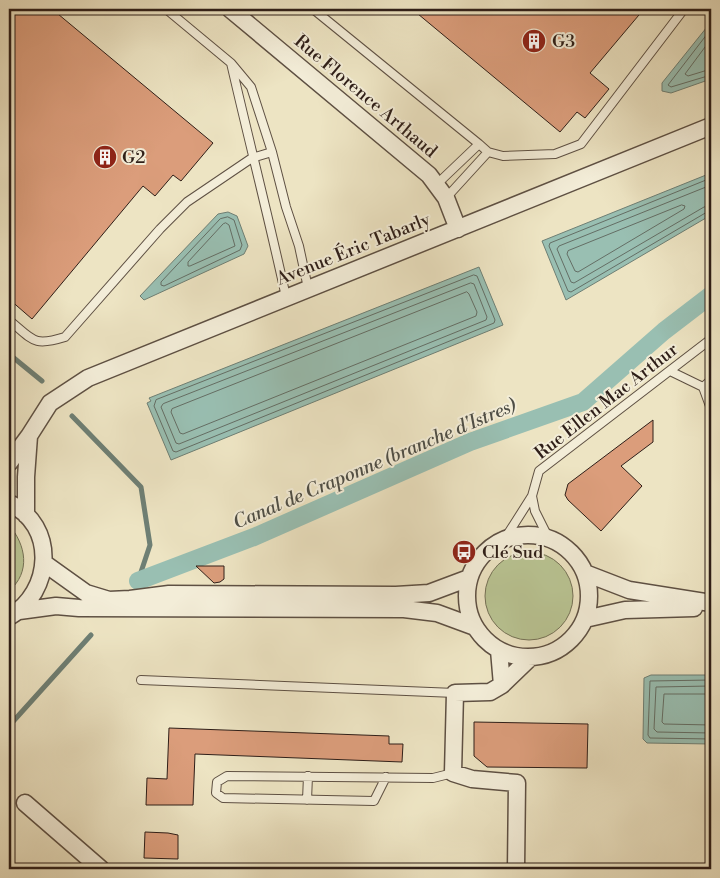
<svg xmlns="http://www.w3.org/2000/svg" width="720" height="878" font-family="'Libre Bodoni',serif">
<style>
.green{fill:#b9c493;stroke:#747156}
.water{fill:#99bfb2;stroke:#6e7f74}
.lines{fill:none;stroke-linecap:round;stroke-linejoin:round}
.shore{stroke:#646e65;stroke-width:1}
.stream{stroke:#6e7f74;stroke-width:5}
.canal{stroke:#99bfb2;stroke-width:18}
.building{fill:#db9d7b;stroke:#2e1e18}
.lane-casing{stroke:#5e5043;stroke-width:10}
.street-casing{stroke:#5e5043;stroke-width:19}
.lane{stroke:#f3edd8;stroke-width:8}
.street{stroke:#f3edd8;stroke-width:16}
.labels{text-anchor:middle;stroke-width:4;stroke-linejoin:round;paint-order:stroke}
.poi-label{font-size:18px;fill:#2e1e18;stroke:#f3edd8;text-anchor:start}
.street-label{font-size:18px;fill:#2e1e18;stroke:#f3edd8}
.water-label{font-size:19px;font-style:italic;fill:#4e4e46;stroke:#f3edd8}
</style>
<rect width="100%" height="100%" fill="#ede4c3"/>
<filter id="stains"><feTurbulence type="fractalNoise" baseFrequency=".004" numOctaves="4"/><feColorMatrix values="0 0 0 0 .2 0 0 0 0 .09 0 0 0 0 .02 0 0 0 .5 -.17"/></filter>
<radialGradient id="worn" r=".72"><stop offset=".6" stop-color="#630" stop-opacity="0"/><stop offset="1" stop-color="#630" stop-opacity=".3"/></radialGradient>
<path class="green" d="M9,525c17,20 22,47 0,66z
M485 596a44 44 0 1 1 88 0a44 44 0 1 1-88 0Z"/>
<path class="water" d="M711,22v57l-40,14 -9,-2v-8z
M711,173v42l-145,85 -24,-59z
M228,212l9,4 11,30 -4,8 -100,46 -4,-4 78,-82z
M479,267l24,58 -332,135 -24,-57 4,-2 -2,-3z
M651,675h60v69l-64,-1 -4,-4 1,-61z"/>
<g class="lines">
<path class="shore" d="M711,29l-43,56 3,2 40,-12
M711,39l-26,35 3,2 23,-7
M711,178l-161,65 -1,3 19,45 3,1 136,-80 4,-1
M711,185l-152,61 -2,3 14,33 3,1 130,-76 7,-2
M682,205l3,1 -1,3 -106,63 -3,-1 -8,-17 1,-3z
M228,217l6,3 8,25 -2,5 -76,36 -3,-1v-3l59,-63z
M226,223l3,2 6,21 -45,20h-2v-4l35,-38z
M474,275l3,1 18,44 -1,3 -318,129 -3,-1 -19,-45 2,-6z
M471,283l3,1 13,33 -1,3 -307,124 -3,-1 -15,-36 2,-3z
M467,292l2,2 8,18 -1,4 -293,118 -3,-1 -9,-21 1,-3z
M711,680l-61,1 -2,54 2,3 61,1
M711,686l-55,1 -2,42 3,3 54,1
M711,694h-47l-2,28 2,2 47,1"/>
<path class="stream" d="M9,354l33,27
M72,416l69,71 9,58 -12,36
M9,726l82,-91"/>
<path class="canal" d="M138,581l116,-44 216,-95 113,-40 81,-71 47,-36"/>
</g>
<path class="building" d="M9,9h43l161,134 -32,38 -8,-6 -18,21 -12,-10 -111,133 -23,-20z
M412,9h232l-54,64 19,16 -24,29 -8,-6 -17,20z
M653,420v22l-32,24 21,20 -41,45 -33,-31 -3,-5 3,-11z
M196,566h28v13l-4,3 -6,1z
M474,722l114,2 -1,44 -100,-1 -13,-11z
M169,728l220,8v8h14l-1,18 -207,-8 -2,51h-47l1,-27 20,1z
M145,832l23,1 10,2v24l-34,-1z"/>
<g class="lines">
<g class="lane-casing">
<path id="lane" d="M166,9l65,54
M313,9l166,135 -43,41
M479,144l9,8 15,4 52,-2 26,-10 103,-135
M446,198l42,-46
M286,297c-17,-78 -37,-156 -55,-234l20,24 21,65 14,55 13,39 9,42
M9,320c24,20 24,27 56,17l95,-108 27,-27 65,-44 20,-6
M670,371l33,16 7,19 1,13
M703,387l8,-7
M532,496l7,-25 172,-132
M504,540l28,-44 3,15 14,28
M141,680l314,13
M386,777l-12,24 -151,-3 -7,-5 1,-11 10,-6 206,2 20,-5
M307,800l1,-24"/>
</g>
<g class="street-casing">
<path id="street" d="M230,9l199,166 17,23 12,31
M29,436l21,-33 38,-25 623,-252
M9,463l20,-27 -3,41v38
M9,503c48,22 44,89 0,114
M467 596a61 61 0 1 1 122 0a61 61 0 1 1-122 0Z
M44,563l42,30 23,7 21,-1 39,-5 227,1 33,-2 40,-15
M585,573l44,17 82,13
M19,611l37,-5 23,2 325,1 33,4 38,14
M585,619l40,-9 69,-2
M499,650l3,35 28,-27
M502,685l-12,7 -35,1 -2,80 19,6 45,4 -1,86
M25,803l76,66"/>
</g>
<use href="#lane" class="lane"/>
<use href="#street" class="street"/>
</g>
<defs>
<g id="building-disc" transform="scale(1.25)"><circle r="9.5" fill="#8f2418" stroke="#f3edd8"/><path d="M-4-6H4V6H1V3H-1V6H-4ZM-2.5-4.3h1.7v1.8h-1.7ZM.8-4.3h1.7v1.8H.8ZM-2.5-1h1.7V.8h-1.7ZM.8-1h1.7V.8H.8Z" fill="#fff"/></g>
<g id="bus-disc" transform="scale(1.25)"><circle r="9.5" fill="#8f2418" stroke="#f3edd8"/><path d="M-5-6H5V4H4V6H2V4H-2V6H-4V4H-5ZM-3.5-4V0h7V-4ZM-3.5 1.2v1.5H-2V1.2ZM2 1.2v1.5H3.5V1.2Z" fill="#fff"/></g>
</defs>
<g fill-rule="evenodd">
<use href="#building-disc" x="534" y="41"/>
<use href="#building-disc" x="105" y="157"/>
<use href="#bus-disc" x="464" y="552"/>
</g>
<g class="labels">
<g class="poi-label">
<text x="552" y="47">G3</text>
<text x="122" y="163">G2</text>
<text x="482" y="558">Clé Sud</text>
</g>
<g class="street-label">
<text transform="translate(366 96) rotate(40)" y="6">Rue Florence Arthaud</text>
<text transform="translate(353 249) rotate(-22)" y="6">Avenue Éric Tabarly</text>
<text transform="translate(606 401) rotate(-38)" y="6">Rue Ellen Mac Arthur</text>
</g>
<g class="water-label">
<text transform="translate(374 463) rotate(-23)" y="7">Canal de Craponne (branche d'Istres)</text>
</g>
</g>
<rect width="720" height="878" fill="none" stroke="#ede4c3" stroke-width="30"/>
<rect x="10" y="10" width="700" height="858" fill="none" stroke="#2e1e18" stroke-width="2.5"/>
<rect x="15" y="15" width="690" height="848" fill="none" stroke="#2e1e18"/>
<rect width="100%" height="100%" filter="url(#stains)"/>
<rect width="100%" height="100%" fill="url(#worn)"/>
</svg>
